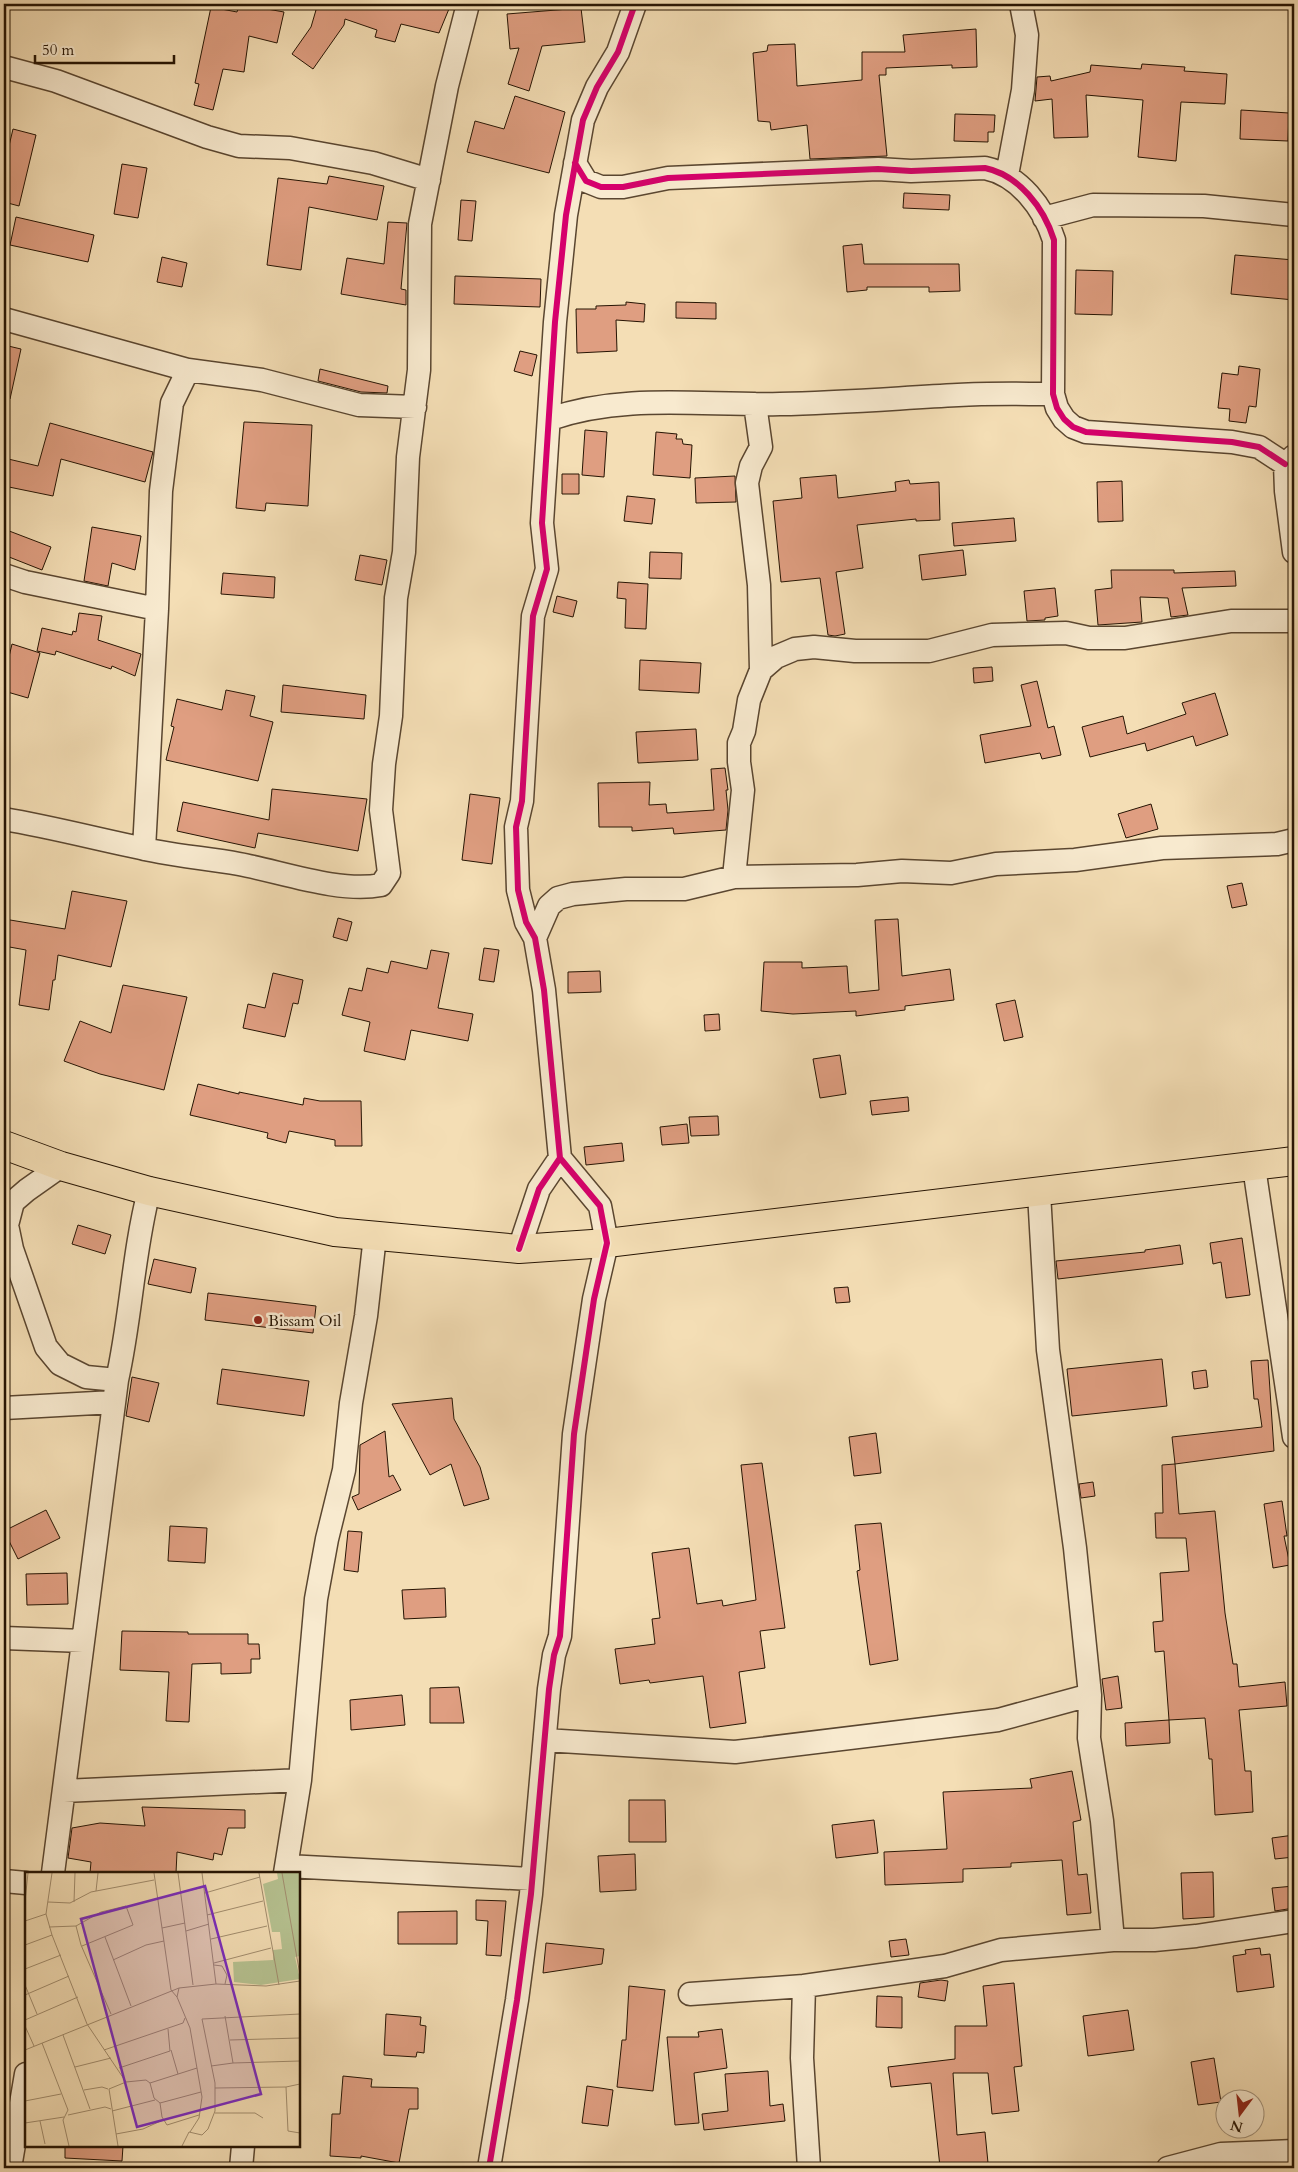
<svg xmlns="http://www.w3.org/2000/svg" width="1298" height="2172" font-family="Cardo,serif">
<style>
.building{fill:#df9e81;stroke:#261403}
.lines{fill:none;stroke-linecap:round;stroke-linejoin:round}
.minor-casing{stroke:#5a4630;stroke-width:25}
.major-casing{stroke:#261403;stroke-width:30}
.minor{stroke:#f8eacf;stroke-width:22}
.major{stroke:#f4deb5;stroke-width:28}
.cycleway-casing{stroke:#f8eacf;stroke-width:9}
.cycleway{stroke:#d6006c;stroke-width:6}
.poi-dot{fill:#8f2418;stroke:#f8eacf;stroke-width:2}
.labels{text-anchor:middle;stroke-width:5;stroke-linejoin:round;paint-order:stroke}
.poi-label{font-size:16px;fill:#261403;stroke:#f8eacf;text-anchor:start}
.inset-road{fill:none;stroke:#a28d6e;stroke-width:1}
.view{fill:#7b2cbf;fill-opacity:0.15;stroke:#7b2cbf;stroke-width:2.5}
.inset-edge{fill:none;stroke:#261403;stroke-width:2.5}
</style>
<rect width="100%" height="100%" fill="#f4deb5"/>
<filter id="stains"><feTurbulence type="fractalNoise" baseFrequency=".004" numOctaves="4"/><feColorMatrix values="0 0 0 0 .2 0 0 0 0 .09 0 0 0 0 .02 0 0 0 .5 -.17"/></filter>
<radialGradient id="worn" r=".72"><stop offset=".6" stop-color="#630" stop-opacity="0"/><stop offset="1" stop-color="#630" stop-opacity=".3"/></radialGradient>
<path class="building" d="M239,4l45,8 -7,31 -28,-7 -5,36 -21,-3 -10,41 -19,-5 5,-21 -4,-1 16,-76 26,5z
M307,4h144l-12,29 -38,-9 -6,18 -20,-5 2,-7 -32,-11 -1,6 -31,44 -21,-15 19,-27 5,-17 -9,-4z
M581,8l4,34 -43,4 -13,45 -21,-7 11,-36 -9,1 -3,-35z
M976,29l1,38 -25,1v-3l-66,3v7h-7l8,81 -77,3 -3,-34 -36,5 -1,-8 -12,-1 -5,-68 14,-2 1,-6 27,-1 2,42 65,-6v-28h43l-2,-17z
M1142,64l43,3 -1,4 43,3 -2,30 -44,-2 -5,59 -38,-4 5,-57 -57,-5 2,42 -34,1 -2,-39 -17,2 2,-24 13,-1 1,5 39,-9 1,-7 50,4z
M515,96l50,16 -16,61 -82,-21 8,-31 29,8z
M1241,110l48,3 -1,28 -48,-2z
M955,114l40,1 -1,17h-6v10l-34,-1z
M13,129l23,6 -17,71 -15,-4v-35z
M122,164l25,4 -9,50 -24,-4z
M329,176l55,10 -7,34 -68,-13 -8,63 -34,-5 11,-87 49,6z
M904,193l46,2 -1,15 -46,-2z
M461,200l15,1 -4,40 -14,-1z
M16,217l78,18 -6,27 -78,-17z
M388,222l19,1 -6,66 5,1v15l-65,-11 6,-36 37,6z
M862,244l2,20h95l1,27 -31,1v-5h-62v3l-20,2 -4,-46z
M1235,255l59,5v40l-63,-6z
M162,257l25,6 -5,24 -25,-5z
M1076,270l37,1 -1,44 -37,-1z
M455,276l86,3 -1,28 -86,-3z
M626,302l19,2 -1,18 -28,-2 1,31 -40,2 -1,-44h20v-3l30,-1z
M676,302l40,1v16l-40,-1z
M4,345l17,4 -11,50 -6,-1z
M520,351l17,4 -5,21 -18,-5z
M1239,366l21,3 -4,38 -7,-1 -3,17 -17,-2 1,-12 -12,-1 4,-35 16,2z
M320,369l68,17 -1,7 -26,-1 -43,-11z
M244,422l68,3 -4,81 -42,-3 -1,8 -29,-3z
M50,423l103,29 -8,30 -84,-23 -8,37 -49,-10v-28l34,8z
M585,430l22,2 -3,45 -22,-2z
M656,432l21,2 -1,5h6l1,5 9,1 -2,33 -37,-3z
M562,474h17v20h-17z
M836,475l2,23 58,-7 -1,-9 14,-2 1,4 29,-2 1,38 -24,1v-2l-59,6 6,43 -27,4 9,62 -10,2 -7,-1 -8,-57 -39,4 -8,-81 29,-3 -2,-20z
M735,476l1,26 -40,1 -1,-25z
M1122,481l1,40 -25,1 -1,-40z
M627,496l28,3 -3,25 -28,-3z
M1014,518l2,23 -62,5 -2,-23z
M92,527l49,9 -6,34 -23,-7 -4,23 -24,-5z
M4,529l47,18 -9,23 -38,-15z
M963,550l3,25 -44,5 -3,-25z
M650,552l32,1 -1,26 -32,-1z
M360,555l27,5 -5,25 -27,-5z
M1111,570h63v3l61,-2 1,15 -54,2 6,27 -17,2 -3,-19 -28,-1 2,25 -44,3 -3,-35 17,-2z
M223,573l52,4 -1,21 -53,-4z
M618,582l30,2 -2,45 -21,-1 1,-29 -9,-1z
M1055,588l3,28 -13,2v2l-18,1 -3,-30z
M557,596l20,5 -4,16 -20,-5z
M79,613l23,3 -4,24 43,14 -6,22 -23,-10 -1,3 -55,-18 -1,4 -18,-4 5,-23 30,7 1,-4 3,1z
M12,644l28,9 -12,45 -24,-7v-13z
M640,660l61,3 -2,30 -60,-3z
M992,667l1,14 -19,2 -1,-15z
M1037,681l11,47 6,-2 7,29 -19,4 -2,-6 -55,10 -5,-28 51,-9 -10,-41z
M283,685l83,10 -2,24 -83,-7z
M226,690l29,6 -5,20 23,6 -15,59 -92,-21 8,-33 -3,-1 6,-27 45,11z
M1215,693l13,42 -32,11 -3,-10 -46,15 -2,-8 -55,14 -8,-30 41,-11 4,18 59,-20 -4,-11z
M696,729l2,31 -60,3 -2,-31z
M725,768l3,22h-2l2,20 -2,20 -52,4 -1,-6 -41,3v-4h-33l-1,-44 52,-1 -1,23 17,-1 1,9 47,-3 -3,-41z
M272,789l95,10 -9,52 -100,-18 -3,15 -78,-17 6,-29 86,18z
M470,794l30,4 -8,66 -30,-4z
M1151,804l7,25 -32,9 -8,-24z
M1242,883l5,22 -15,3 -5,-22z
M72,891l55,10 -16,66 -53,-12 -3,25h-2l-4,30 -30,-5 7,-55 -22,-4v-27l61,10z
M338,918l14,4 -5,19 -14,-4z
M898,919l4,57 48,-7 4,31 -49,6v4l-49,6v-5l-63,3 -32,-3 3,-49h38v6l45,-2 2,27 30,-3 -4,-70z
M484,948l15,2 -5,32 -15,-2z
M431,950l18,3 -11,55 35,6 -5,27 -57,-11 -6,30 -41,-9 6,-29 -28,-7 7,-27 13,3 5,-23 21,5 3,-12 36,8z
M600,971l1,21 -33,1v-21z
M273,973l30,7 -5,24 -5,-1 -8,34 -42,-9 5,-24 17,4z
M123,985l64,12 -23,93 -64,-16 -36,-13 16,-40 31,12z
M1015,1000l8,37 -19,4 -8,-37z
M719,1014l1,16 -15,1 -1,-16z
M840,1055l6,39 -26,4 -7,-39z
M198,1084l41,10v-2l64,13 1,-7 16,3h41l1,45h-27v-6l-46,-9 -3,12 -19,-5 1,-5 -78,-18z
M908,1097l1,14 -37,4 -2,-14z
M718,1116l1,19 -28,1 -2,-19z
M687,1124l2,19 -27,2 -2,-18z
M622,1143l2,18 -38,4 -2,-18z
M78,1225l33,10 -6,19 -33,-10z
M1242,1238l8,57 -24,3 -5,-36 -8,2 -3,-21z
M1180,1245l3,19 -125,15 -2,-18 89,-9v-2z
M154,1259l42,9 -5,25 -43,-9z
M848,1287l2,15 -14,1 -2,-15z
M208,1293l108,13 -3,27 -108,-13z
M1162,1359l5,47 -95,10 -5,-47z
M1268,1360l6,91 -99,13 4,50 36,-3 10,102 8,51h4l2,23 46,-5 2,24 -48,4 6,61h6l2,41 -38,3 -3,-56h-3l-4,-41 -36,2 -5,-69 -9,1 -2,-30 10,-1 -3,-48 29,-2 -3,-33h-30l-1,-25h8l-1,-48 13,-1 -3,-27 90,-10 -4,-28h-4l-3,-38z
M222,1369l87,12 -5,35 -87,-12z
M1206,1370l2,17 -14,2 -2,-17z
M132,1377l27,6 -10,39 -23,-6z
M452,1398l2,21 26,48 9,32 -25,7 -13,-42 -21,11 -38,-71z
M385,1431l4,46 4,-2 8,15 -43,20 -6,-13 7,-3 1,-49z
M876,1433l5,40 -27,3 -5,-39z
M762,1463l23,165 -25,3 5,37 -26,4 7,51 -36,5 -7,-52 -53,7 -1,-3 -29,4 -5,-35 40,-5 -3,-25 8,-1 -8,-65 37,-5 8,56 25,-4 1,6 33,-6 -15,-135z
M1093,1482l2,14 -14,2 -2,-14z
M1282,1501l5,35h-3l6,29 -17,3 -9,-64z
M46,1510l14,28 -42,21 -14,-28z
M881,1523l17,137 -28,5 -13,-94 3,-1 -5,-45z
M170,1526l37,2 -2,35 -37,-2z
M348,1531l14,1 -4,40 -14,-2z
M67,1573l1,31 -41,1 -1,-31z
M445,1588l1,29 -42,2 -2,-29z
M122,1631l66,1v2h60v10h11l1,15h-9v14l-30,1v-11l-29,1 -3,58 -23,-1 3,-49 -49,-2z
M1118,1676l4,32 -16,2 -4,-31z
M459,1687l5,36h-34v-35z
M402,1695l3,30 -54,5 -1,-30z
M1169,1720l1,23 -44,3 -1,-23z
M1072,1771l9,49 -8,2 5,53 9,-1 4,39 -24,2 -5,-55 -51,3v4l-48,2v13l-78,3 -1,-33 63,-3 -4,-57 89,-4 -2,-9z
M629,1800h36l1,42h-37z
M142,1807l103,3v18h-17l-6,27 -8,-2 -1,7 -36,-8 -1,21h-86l1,-11 -23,-4 4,-30 28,-5 45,3z
M874,1820l4,33 -42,5 -4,-33z
M1294,1835v22l-19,2 -3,-21z
M635,1854l1,36 -36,2 -2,-36z
M1213,1872l1,45 -31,2 -2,-46z
M1294,1886v22l-19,3 -3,-23z
M476,1900l30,1 -5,55 -15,-1 2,-34 -12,-1z
M457,1911v33h-59v-32z
M906,1939l3,16 -18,2 -2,-16z
M546,1943l58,6 -2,15 -59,9z
M1260,1948l1,7 9,-1 4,33 -37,5 -4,-36 13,-2 -1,-4z
M941,1980l7,1 -3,20 -27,-4 2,-14z
M1014,1983l8,83 -8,1 5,44 -27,3 -4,-41h-35l4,62 28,-3 3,31 -48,4 -9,-84 -40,4 -3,-20 67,-8v-33h32l-4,-40z
M629,1986l36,4 -12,101 -36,-4 5,-47h4z
M877,1996l25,1v31l-26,-1z
M1128,2010l6,40 -46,6 -5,-40z
M386,2014l35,3 -1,8 6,1 -2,27 -7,-1 -1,5 -32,-2z
M722,2029l5,39 -33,5 5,50 -24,2 -8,-88h32l-1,-5z
M1214,2058l7,44 -23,3 -7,-43z
M768,2071l2,35 13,-2 2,17 -81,9 -2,-16 26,-3 -3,-37z
M343,2076l29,3 -1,8 47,1v21h-9l-10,54 -38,-7v2l-31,-2 2,-42h8z
M587,2086l26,4 -5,36 -26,-3z
M65,2146h58l-1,15 -57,-3z"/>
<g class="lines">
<g class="minor-casing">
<path id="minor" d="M4,67l52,14 151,56 32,9 51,2 83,15 56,17
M575,163l11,18 15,6h22l45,-9 210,-9 33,2 74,-3c34,7 59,40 69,72l-1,154 4,14 7,11 9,8 13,5 146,10 27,5 26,17
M1007,175l16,-85 4,-55 -6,-31
M1044,218l49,-13 111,1 90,9
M4,319l184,51
M755,404l6,43 -10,19 -4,17 12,102 2,85
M550,419c75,-26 153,-13 230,-15 59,-1 119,-6 178,-9 32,-2 64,-1 95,-1
M1294,456l-9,8 1,27 8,61
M4,575l21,7 132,27
M4,819c53,9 104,23 156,33 26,5 53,7 79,12 43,8 100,29 142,21l8,-12 -8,-63 3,-46 7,-48 5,-118 8,-46 4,-95 11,-87 1,-146 27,-138 21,-82
M144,849l13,-240 4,-118 11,-88 16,-33 74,10 97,25 56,2
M734,877l9,-87 -4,-28v-19l5,-12 5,-31 12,-30 15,-13 19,-8 19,-2 41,4h74l63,-16 74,-2 23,5h36l106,-17h63
M535,938l14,-32 9,-8 15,-4 53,-5h58l50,-12 123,-2 45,-4 49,2 45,-9 79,-4 87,-12 115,-4 17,-4
M61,1166l-34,24 -14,12 -6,23 5,24 34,98 14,17 26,13 31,3
M1254,1167l40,270
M1039,1193l9,157 27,198 15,147 -1,43 13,83 11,119
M519,1249l20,-60 21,-31 -16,-168 -9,-52 -9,-16 -8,-32 -2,-63 6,-26 11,-185 14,-47 -5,-46 13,-201 11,-107 17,-95 14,-33 21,-35 17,-48
M4,1408l110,-6
M4,1638l79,3
M545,1740l190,12 263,-32 92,-25
M64,1791l236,-11
M287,1866l244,13
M53,1873l64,-493c14,-62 16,-127 32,-189
M285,1873l15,-93 16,-181 11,-60 17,-69 7,-67 15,-87 9,-80
M4,1881l22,2
M690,1994l114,-8
M10,2168l16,-94
M241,2168l2,-22
M489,2168l28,-168 14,-106 18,-205 5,-34 6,-19 14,-202 20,-135 13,-56 -7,-37 -40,-48
M809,2168l-7,-110 2,-72 141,-20 56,-16 112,-10h41l42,-4 98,-15
M1168,2168l53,-14 73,-3"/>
</g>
<g class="major-casing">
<path id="major" d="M4,1145l57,21 88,25 186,41 184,17 88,-6 687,-82"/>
</g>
<use href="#minor" class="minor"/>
<use href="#major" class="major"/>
<g class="cycleway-casing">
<path id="cycleway" d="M575,163l11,18 15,6h22l45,-9 210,-9 33,2 74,-3c34,7 59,40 69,72l-1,154 4,14 7,11 9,8 13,5 146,10 27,5 26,17
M519,1249l20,-60 21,-31 -16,-168 -9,-52 -9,-16 -8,-32 -2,-63 6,-26 11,-185 14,-47 -5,-46 13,-201 11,-107 17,-95 14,-33 21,-35 17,-48
M489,2168l28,-168 14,-106 18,-205 5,-34 6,-19 14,-202 20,-135 13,-56 -7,-37 -40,-48"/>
</g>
<use href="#cycleway" class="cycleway"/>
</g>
<circle class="poi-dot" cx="258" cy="1320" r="5"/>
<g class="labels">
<g class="poi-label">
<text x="268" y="1326">Bissam Oil</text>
</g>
</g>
<g transform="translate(25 1872)">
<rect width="275" height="275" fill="#f4deb5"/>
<path d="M252,1h23v83l-5,1 5,22 -39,6 -27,-3 -1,-20 40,-2v-10l9,-1 -2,-17h-8l-9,-48 15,-5z" fill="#b6c291"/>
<path class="inset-road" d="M27,1l-6,41 6,21 35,89 39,58M129,1l17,117 6,7M153,1l15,112M177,1l14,111M234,1l20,112M257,1l18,102M71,19l2,-18M157,20l22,-5M180,21l55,-16M0,29l3,-28M23,30l22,1 21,-11 63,-12M49,30l1,-29M182,43l56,-14M0,49l21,-7M24,55l27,-1M137,56l23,-5M161,59l23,-7M80,65l26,69M186,67l56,-13M0,73l27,-10M57,74l51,-21 -7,-19 -25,6 -25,14 5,19 30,69M88,88l33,-15 18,-4M189,91l57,-15M189,93l8,1 5,9 -2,9M0,97l36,-14M0,113l12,29M154,116l-2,9 13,31 12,69 -3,21 -9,14M0,123l44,-19M0,148l53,-23M0,154l9,20M38,163l27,74M205,168l70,-2M17,171l26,67 -5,10 6,26M0,178l154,-62 37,-4 50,2 34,-5M79,178l79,-27 2,-5M146,178l7,24M208,191l67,-2M186,194l22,-3 -8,-47M50,195l36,-9M94,196l51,-17 -2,-22M125,211l4,15 6,5 41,-11M261,215l2,44 12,2M190,216l71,-1 14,-3M59,218l18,-3 6,2M0,229l36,-7M135,231l2,14 5,8 32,-10M87,239l43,-11M190,241h40l8,5M43,243l37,-8 6,2M15,249l5,23M0,251l39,-6M91,262l27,-5 20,-9M93,274l-9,-57 17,-7 20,-2 4,3 47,-15M157,274l7,-14 13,3 6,-6 7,-18v-28l-13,-64 98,-5"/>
<path class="view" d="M180,14l56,208 -124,33 -56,-208z"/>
<rect width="275" height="275" class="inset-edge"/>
</g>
<rect width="1298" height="2172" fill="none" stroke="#f4deb5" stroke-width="20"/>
<rect x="5" y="5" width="1288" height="2162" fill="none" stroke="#261403" stroke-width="2.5"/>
<rect x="10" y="10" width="1278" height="2152" fill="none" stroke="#261403"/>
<g transform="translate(1240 2114) rotate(195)"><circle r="24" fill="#f8eacf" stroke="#a4947d"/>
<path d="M0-4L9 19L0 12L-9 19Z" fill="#8f2418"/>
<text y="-8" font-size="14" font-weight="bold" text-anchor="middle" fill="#261403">N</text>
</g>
<path d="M35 55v8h139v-8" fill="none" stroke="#261403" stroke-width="2.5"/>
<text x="42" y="55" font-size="15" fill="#261403" stroke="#f8eacf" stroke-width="4" paint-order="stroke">50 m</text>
<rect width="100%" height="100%" filter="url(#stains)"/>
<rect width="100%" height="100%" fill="url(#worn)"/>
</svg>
